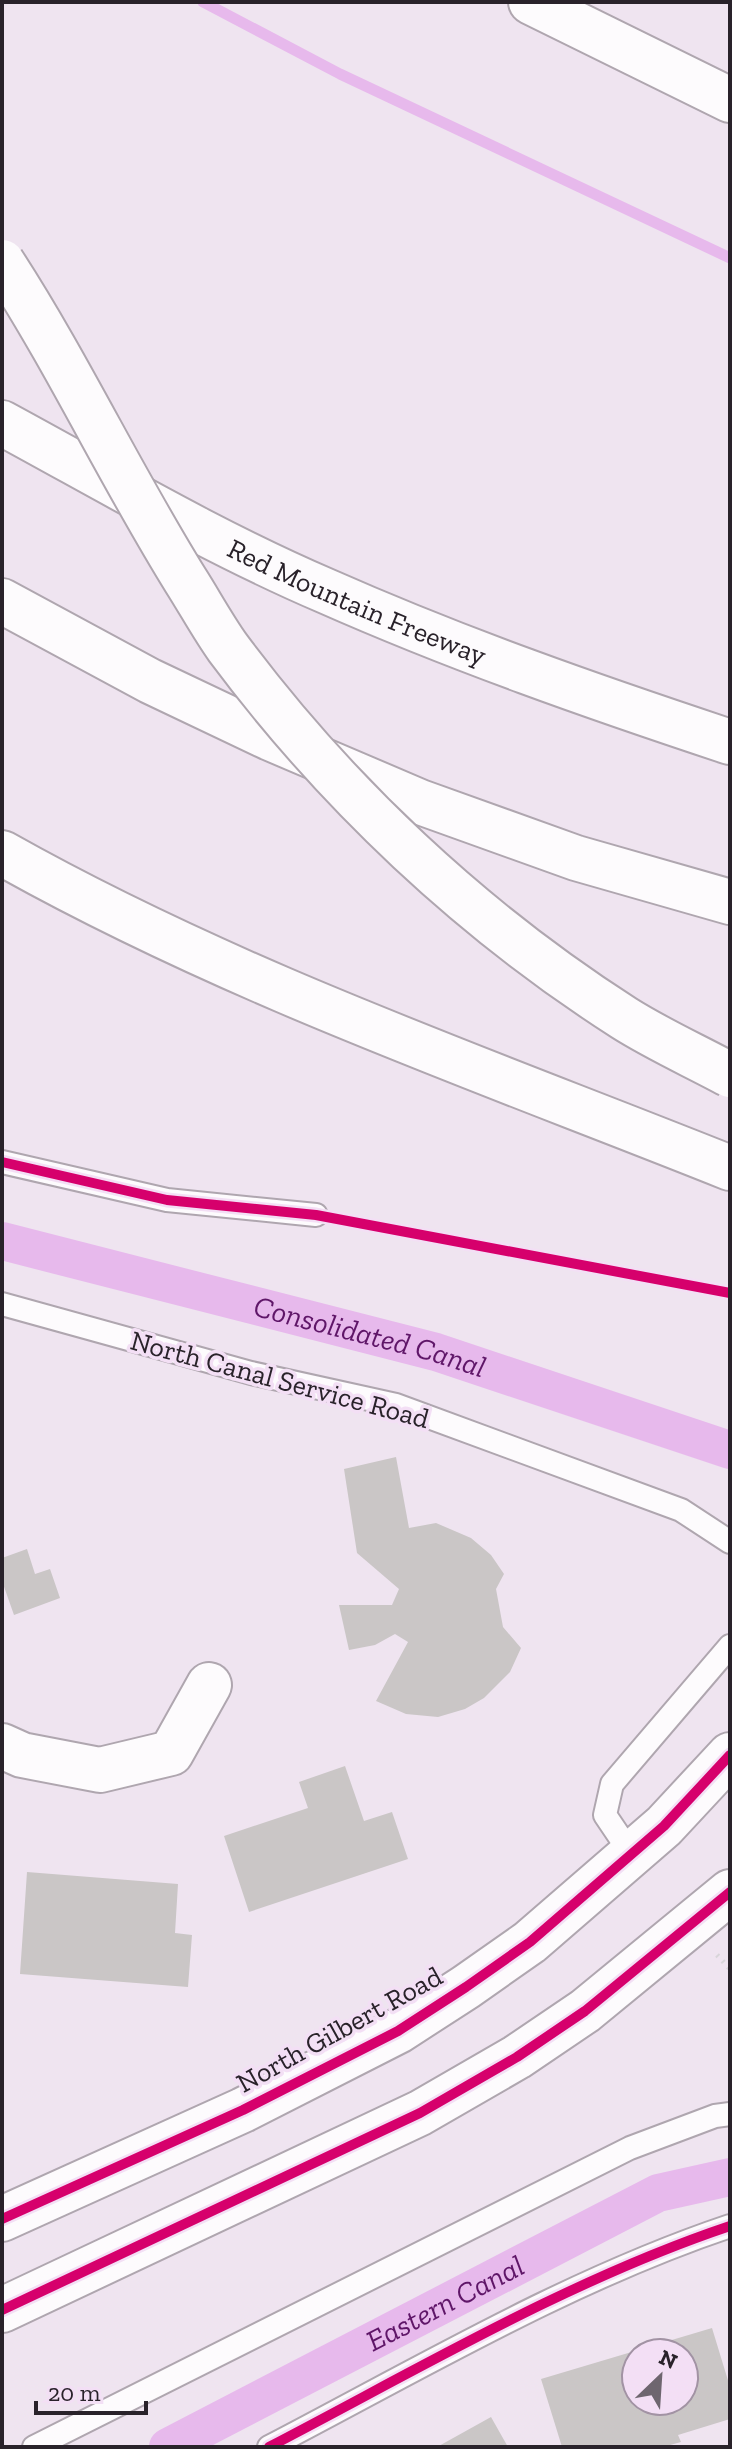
<svg xmlns="http://www.w3.org/2000/svg" width="732" height="2449" font-family="'Zilla Slab',serif">
<style>
.lines{fill:none;stroke-linecap:round;stroke-linejoin:round}
.stream{stroke:#e7b9ec;stroke-width:11}
.canal{stroke:#e7b9ec;stroke-width:38}
.building{fill:#cac6c6;fill-rule:evenodd}
.lane-casing{stroke:#afa6af;stroke-width:26}
.street-casing{stroke:#afa6af;stroke-width:48}
.secondary-casing{stroke:#afa6af;stroke-width:48}
.primary-casing{stroke:#afa6af;stroke-width:48}
.highway-casing{stroke:#afa6af;stroke-width:48}
.path{stroke:#d8d5d9;stroke-width:5;stroke-dasharray:2 6;stroke-linecap:butt}
.lane{stroke:#fdfbfd;stroke-width:22}
.street{stroke:#fdfbfd;stroke-width:44}
.secondary{stroke:#fdfbfd;stroke-width:44}
.primary{stroke:#fdfbfd;stroke-width:44}
.highway{stroke:#fdfbfd;stroke-width:44}
.highway-bridge-casing{stroke:#afa6af;stroke-width:48;stroke-linecap:butt}
.highway-bridge{stroke:#fdfbfd;stroke-width:44}
.cycleway-casing{stroke:#f3dff5;stroke-width:15}
.cycleway{stroke:#d6006c;stroke-width:10}
.labels{text-anchor:middle;stroke-width:7;stroke-linejoin:round;paint-order:stroke}
.street-label{font-size:28px;fill:#29222a;stroke:#f3dff5}
.water-label{font-size:30px;font-style:italic;fill:#5f1668;stroke:#f3dff5}
</style>
<rect width="100%" height="100%" fill="#efe4f0"/>
<g class="lines">
<path class="stream" d="M203,2l137,72 390,184"/>
<g class="canal">
<path id="s1" d="M2,1241l434,111 294,98"/>
<path id="s2" d="M168,2447l490,-254 72,-16"/>
</g>
</g>
<path class="building" d="M396,1457l13,71 27,-5 35,15 20,17 13,19 -8,15 7,38 18,21 -11,24 -26,26 -19,11 -27,8 -32,-3 -30,-13 32,-59 -13,-8 -20,11 -26,5 -10,-45h53l7,-16 -42,-36 -13,-84z
M27,1549l8,25 15,-5 10,29 -46,17 -12,-34v-23z
M345,1766l19,55 28,-9 16,47 -159,53 -25,-76 84,-28 -9,-26z
M27,1872l151,12 -3,49 17,2 -4,52 -168,-13z
M712,2328l18,59v32l-52,16 3,7 -18,5h-101l-21,-68zM636,2353h48v48h-48z
M491,2417l17,30h-71z"/>
<g class="lines">
<g class="lane-casing">
<path id="lane" d="M2,1162l165,38 149,15
M2,1304l249,69 145,32 285,105 49,32
M632,1855l-27,-40 7,-31 118,-138
M34,2447l596,-299 85,-32 15,-2
M269,2447c150,-78 300,-167 461,-221"/>
</g>
<g class="street-casing">
<path id="street" d="M2,1746l20,9 78,15 71,-17 38,-68"/>
</g>
<g class="secondary-casing">
<path id="secondary" d="M531,2l199,98"/>
</g>
<g class="primary-casing">
<path id="primary" d="M2,2219l241,-109 155,-79 68,-44 64,-45 134,-116 66,-71
M2,2310l418,-197 97,-56 68,-46 145,-119"/>
</g>
<g class="highway-casing">
<g id="highway">
<path id="s3" d="M2,423c107,58 212,120 324,168 131,58 268,106 404,151"/>
<path d="M2,601l148,80 120,57 150,64 156,56 154,44"/>
<path d="M2,853c231,130 483,217 728,315"/>
</g>
</g>
<path class="path" d="M342,1220l388,73
M717,1955l13,14"/>
<use href="#lane" class="lane"/>
<use href="#street" class="street"/>
<use href="#secondary" class="secondary"/>
<use href="#primary" class="primary"/>
<use href="#highway" class="highway"/>
<g class="highway-bridge-casing">
<path id="highway-bridge" d="M2,262c67,103 119,215 184,319 14,22 27,46 42,67 108,145 243,272 396,370 33,21 71,38 106,57"/>
</g>
<use href="#highway-bridge" class="highway-bridge"/>
<g class="cycleway-casing">
<path id="cycleway" d="M2,1162l165,38 149,15 414,78
M2,2219l241,-109 155,-79 68,-44 64,-45 134,-116 66,-71
M2,2310l418,-197 97,-56 68,-46 145,-119
M269,2447c150,-78 300,-167 461,-221"/>
</g>
<use href="#cycleway" class="cycleway"/>
</g>
<g class="labels">
<g class="street-label">
<text dy="10" stroke="none"><textPath href="#s3" startOffset="398">Red Mountain Freeway</textPath></text>
<text transform="translate(280 1379) rotate(15)" y="10">North Canal Service Road</text>
<text transform="translate(339 2029) rotate(-29)" y="10">North Gilbert Road</text>
</g>
<g class="water-label">
<text dy="10" stroke="none"><textPath href="#s1" startOffset="380">Consolidated Canal</textPath></text>
<text dy="10" stroke="none"><textPath href="#s2" startOffset="312">Eastern Canal</textPath></text>
</g>
</g>
<rect width="732" height="2449" fill="none" stroke="#29222a" stroke-width="8"/>
<g transform="translate(660 2377) rotate(25)"><circle r="38" fill="#f3dff5" stroke="#a293a4" stroke-width="2"/>
<path d="M0-6L14 30L0 20L-14 30Z" fill="#6e666f"/>
<text y="-12" font-size="22" font-weight="bold" text-anchor="middle" fill="#29222a">N</text>
</g>
<path d="M36 2401v12h110v-12" fill="none" stroke="#29222a" stroke-width="4"/>
<text x="48" y="2401" font-size="24" fill="#29222a" stroke="#f3dff5" stroke-width="6" paint-order="stroke">20 m</text>
</svg>
